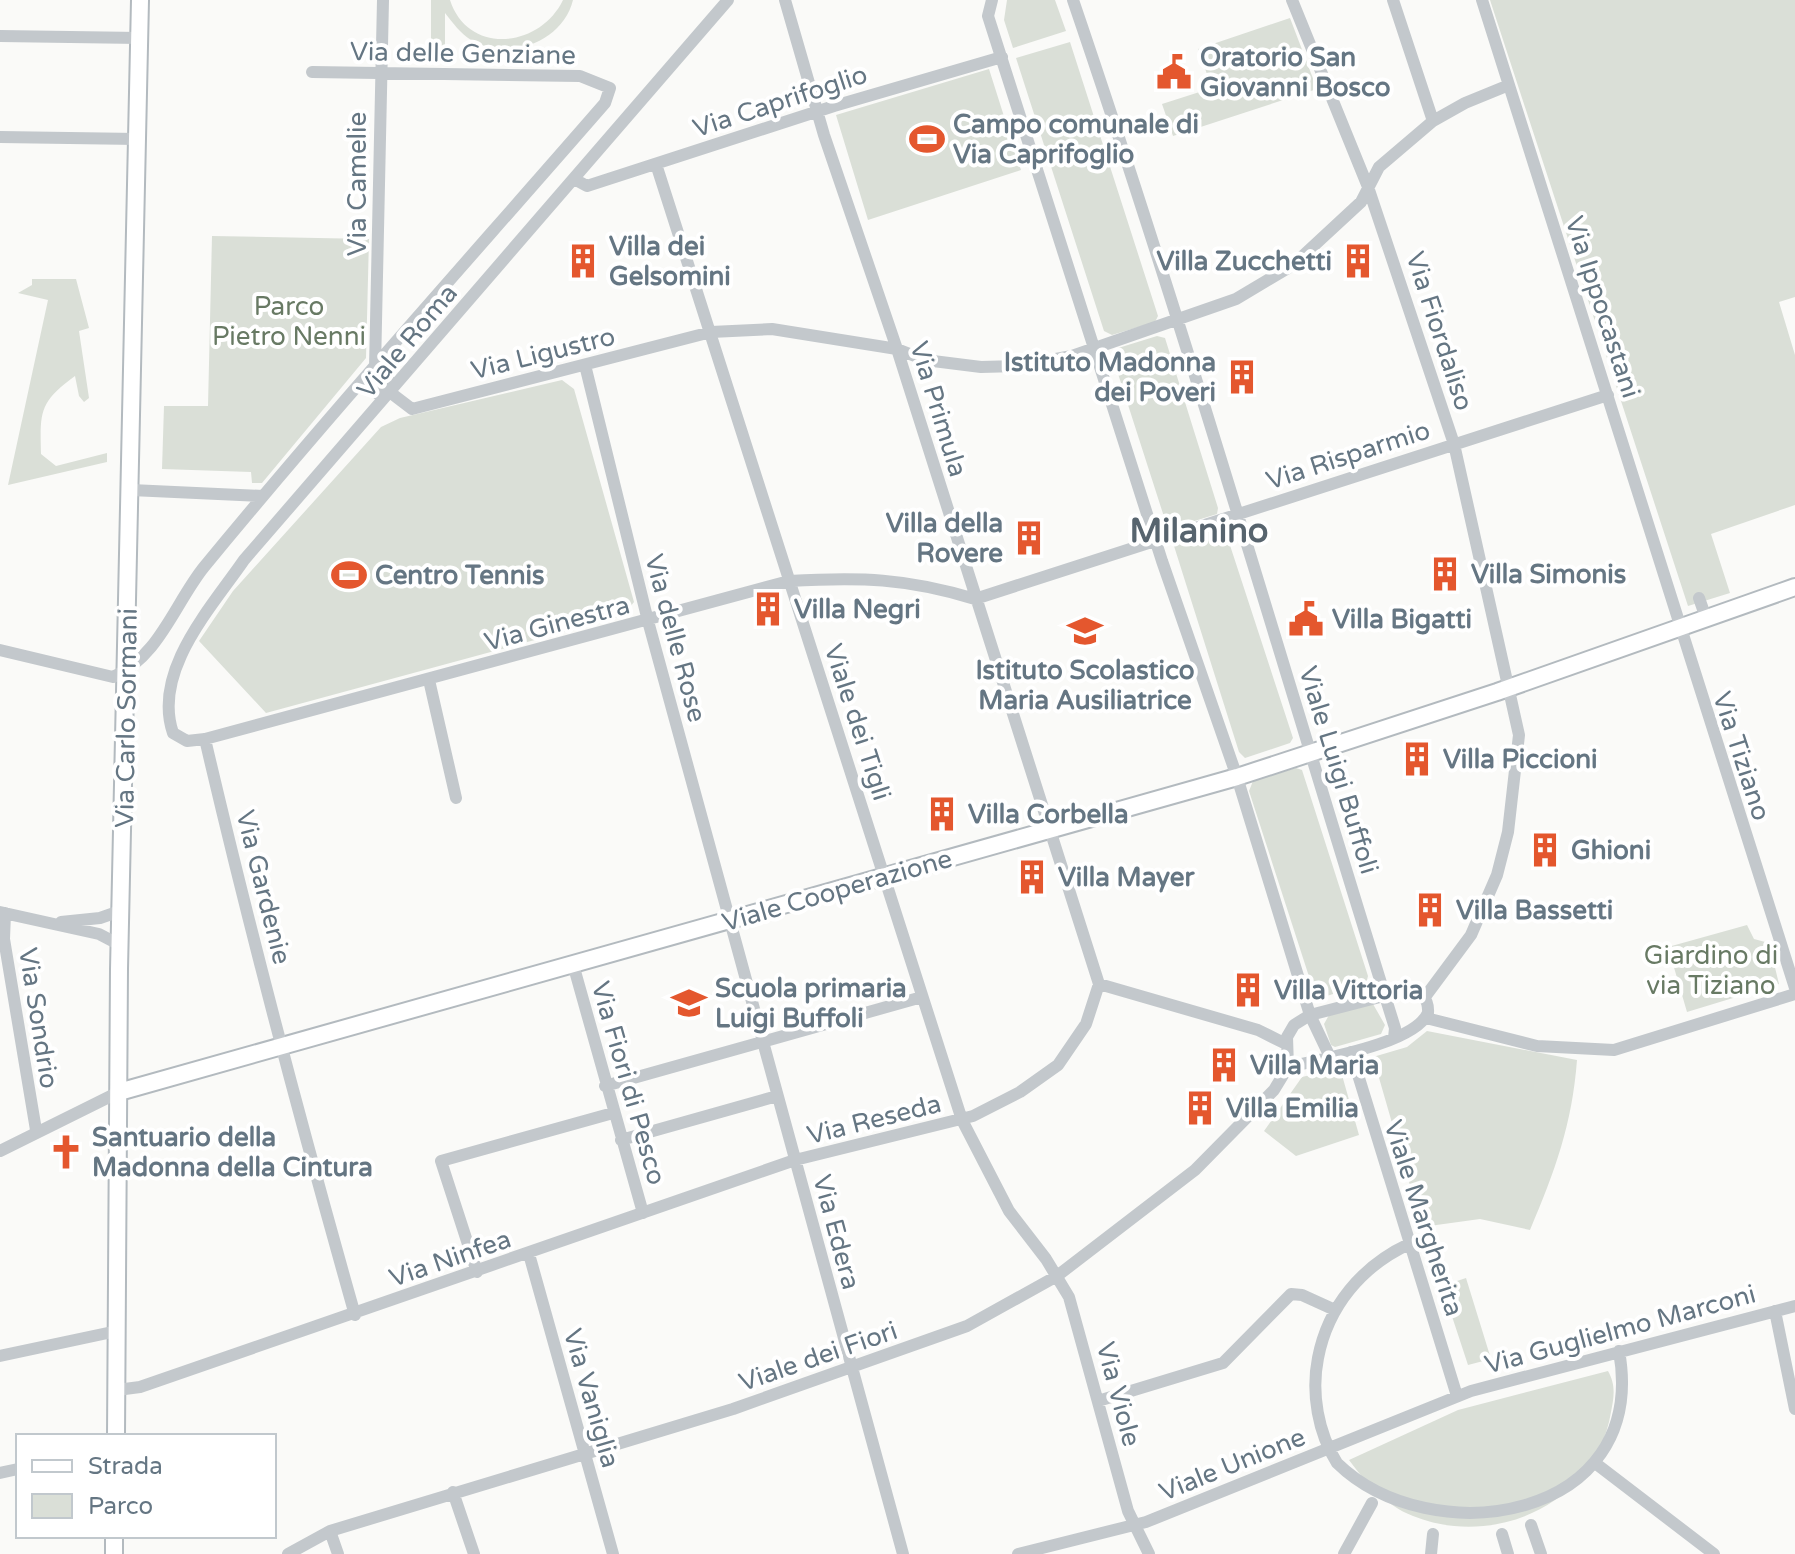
<svg xmlns="http://www.w3.org/2000/svg" width="1795" height="1554" font-family="'Varela Round',sans-serif">
<style>
.green{fill:#dadfd7}
.lines{fill:none;stroke-linecap:round;stroke-linejoin:round}
.secondary-casing{stroke:#b3babf;stroke-width:20}
.street{stroke:#c3c8cc;stroke-width:12}
.secondary{stroke:#fff;stroke-width:16}
.labels{text-anchor:middle;stroke-width:8;stroke-linejoin:round;paint-order:stroke}
.street-label{font-size:26px;fill:#657683;stroke:#fff}
.poi-label{font-size:26px;font-weight:bold;fill:#657683;stroke:#fff;text-anchor:start}
.park-label{font-size:26px;fill:#687a64;stroke:#fff}
.district-label{font-size:34px;font-weight:bold;fill:#57646e;stroke:#fff}
</style>
<rect width="100%" height="100%" fill="#fafaf8"/>
<path class="green" d="M431,0h19c18,56 90,48 113,0h10c-10,42 -65,62 -102,40 -11,-7 -18,-17 -26,-27v44l-14,-1z
M1007,0h48l11,31 -53,17 -9,-28z
M1490,0h305v297l-16,5 16,53v150l-84,29 19,59 -42,13z
M1290,18l27,71 -144,47 -11,-32 50,-16 -14,-39z
M1070,42l88,274 -3,6 -43,13 -8,-4 -88,-273z
M989,69l32,101 -153,50 -32,-105z
M212,236l157,3 -3,119 -104,125h-10l-1,-11 -89,-3 2,-63h44z
M32,279h44l13,49 -10,3 10,67 -5,4 -5,-6 -4,-20c-36,26 -35,36 -34,78l15,12 51,-13v9l-99,23 40,-185 -30,-7 14,-8z
M1157,336l8,2 53,170 -1,6 -45,14 -6,-5 -54,-168 3,-6z
M562,380l12,9 60,213 -11,14 -357,97 -67,-72 34,-50 148,-164 19,-9z
M1220,526l5,4 68,208 -3,5 -45,15 -6,-6 -65,-206v-5z
M1296,768l6,2 66,206 -2,8 -46,14 -6,-6 -65,-201 4,-10z
M1747,925l7,14 15,4 10,41 -92,28 -19,-65z
M1373,1004l12,21 -4,9 -46,13 -4,-2 -7,-21 5,-9z
M1427,1031l150,29c-5,65 -22,111 -47,170l-50,-11 -58,8 -49,-170 34,-10z
M1340,1068l19,67 -63,21 -32,-25 38,-54z
M1466,1278l25,81 -23,6 -26,-79z
M1608,1371c8,14 6,26 3,41 -15,92 -117,137 -198,104 -28,-11 -47,-33 -64,-56l109,-50z"/>
<g class="lines">
<g class="secondary-casing">
<path id="secondary" d="M119,1092l1118,-315 260,-85 298,-105
M116,1436l3,-467 21,-969
M114,1554v-18"/>
</g>
<path class="street" d="M728,0l-484,560c-33,48 -92,111 -71,173l14,8 18,-2 584,-158c71,-4 117,-3 186,18l633,-204
M992,0l-4,16 174,545 75,216 73,238 20,42
M1073,0c116,340 215,685 322,1028l-1,10
M1292,0l76,187 86,257 65,291 -11,97 -11,43 -26,60 -46,62
M1393,0l40,121
M1482,0l313,988
M0,36l140,2
M0,137l138,2
M656,164l306,956 47,91 37,48 23,38 59,214 21,43
M574,179l13,7 247,-80 168,-49
M585,365l63,256 255,933
M375,368l8,-368
M375,368l14,13 2,12
M364,381l14,13 13,-1
M391,393l21,16 299,-77 61,-3 125,20 28,11 56,7 37,-1 54,-10 164,-57 57,-34 68,-63 18,-35 54,-46 32,-18 44,-18
M131,490l132,6
M1699,598l7,20
M0,650l113,27c46,-20 62,-74 91,-110 130,-158 267,-310 401,-464l5,-15 -30,-12 -268,-4
M429,680l27,118
M205,739c45,193 96,385 150,576
M0,912l99,22 21,11
M5,913l-1,26 32,191
M61,922l39,-4 20,-7
M573,964l70,249
M1099,984l159,46 28,14
M1407,990c14,0 22,9 21,23 -14,31 -108,46 -140,54l-1,-30 7,-12 16,-10z
M1426,1018l111,28 77,4 181,-56
M1351,1052l106,344
M605,1086l317,-89
M621,1140l156,-44
M0,1151l119,-59
M1409,1244c-47,22 -81,62 -91,114 -7,35 0,75 19,105 93,91 313,59 282,-112
M529,1254l84,300
M477,1272l-36,-111 172,-48
M1775,1311l20,98
M0,1356l117,-25
M117,1390l23,-3 655,-227 178,-44 47,-24 38,-27 28,-41 13,-40 -202,-635 -73,-214 -39,-135
M1098,1401l125,-38 68,-69 11,1 33,15
M1599,1466l115,88
M0,1473l18,-4
M453,1492l21,62
M1531,1525l10,29
M330,1531l8,23
M1502,1534l6,20
M288,1554l42,-23 403,-122 234,-83 90,-50 138,-106 79,-80 14,-23
M1018,1554l128,-32 325,-131 324,-85
M1344,1554l28,-51
M1431,1554l2,-20"/>
<use href="#secondary" class="secondary"/>
</g>
<defs>
<g id="civic-bare" transform="scale(2.76)"><path d="M-.6-6.5H3V-4.5H.6V-3L4-1V1h2V6H-6V1h2V-1L-.6-3ZM-1.2 2.5V6h2.4V2.5Z" fill="#e4572e" stroke="#fff" stroke-width="2.5" paint-order="stroke"/></g>
<g id="stadium-bare" transform="scale(2.76)"><path d="M0-5a6.5 5 0 1 0 0 10a6.5 5 0 1 0 0-10ZM-3.5-1.8h7v3.6h-7Z" fill="#e4572e" stroke="#fff" stroke-width="2.5" paint-order="stroke"/></g>
<g id="building-bare" transform="scale(2.76)"><path d="M-4-6H4V6H1V3H-1V6H-4ZM-2.5-4.3h1.7v1.8h-1.7ZM.8-4.3h1.7v1.8H.8ZM-2.5-1h1.7V.8h-1.7ZM.8-1h1.7V.8H.8Z" fill="#e4572e" stroke="#fff" stroke-width="2.5" paint-order="stroke"/></g>
<g id="school-bare" transform="scale(2.76)"><path d="M0-5L7-2L0 1L-7-2ZM-4 1L0 2.5L4 1V4Q0 6-4 4Z" fill="#e4572e" stroke="#fff" stroke-width="2.5" paint-order="stroke"/></g>
<g id="church-bare" transform="scale(2.76)"><path d="M-1.2-6h2.4v3.5h3.3v2.4h-3.3V6h-2.4V-.1h-3.3v-2.4h3.3Z" fill="#e4572e" stroke="#fff" stroke-width="2.5" paint-order="stroke"/></g>
</defs>
<g fill-rule="evenodd">
<use href="#civic-bare" x="1174" y="72"/>
<use href="#stadium-bare" x="927" y="139"/>
<use href="#building-bare" x="583" y="261"/>
<use href="#building-bare" x="1358" y="261"/>
<use href="#building-bare" x="1242" y="377"/>
<use href="#building-bare" x="1029" y="538"/>
<use href="#building-bare" x="1445" y="574"/>
<use href="#stadium-bare" x="349" y="575"/>
<use href="#building-bare" x="768" y="609"/>
<use href="#civic-bare" x="1306" y="619"/>
<use href="#school-bare" x="1085" y="631"/>
<use href="#building-bare" x="1417" y="759"/>
<use href="#building-bare" x="942" y="814"/>
<use href="#building-bare" x="1545" y="850"/>
<use href="#building-bare" x="1032" y="877"/>
<use href="#building-bare" x="1430" y="910"/>
<use href="#building-bare" x="1248" y="990"/>
<use href="#school-bare" x="689" y="1003"/>
<use href="#building-bare" x="1224" y="1065"/>
<use href="#building-bare" x="1200" y="1108"/>
<use href="#church-bare" x="66" y="1152"/>
</g>
<g class="labels">
<g class="street-label">
<text transform="translate(463 53) rotate(1)" y="9">Via delle Genziane</text>
<text transform="translate(780 101) rotate(-18)" y="9">Via Caprifoglio</text>
<text transform="translate(357 184) rotate(-90)" y="9">Via Camelie</text>
<text transform="translate(1603 307) rotate(72)" y="9">Via Ippocastani</text>
<text transform="translate(1440 331) rotate(72)" y="9">Via Fiordaliso</text>
<text transform="translate(407 341) rotate(-50)" y="9">Viale Roma</text>
<text transform="translate(543 353) rotate(-14)" y="9">Via Ligustro</text>
<text transform="translate(939 409) rotate(73)" y="9">Via Primula</text>
<text transform="translate(1348 455) rotate(-18)" y="9">Via Risparmio</text>
<text transform="translate(557 623) rotate(-15)" y="9">Via Ginestra</text>
<text transform="translate(676 638) rotate(75)" y="9">Via delle Rose</text>
<text transform="translate(126 718) rotate(-89)" y="9">Via Carlo Sormani</text>
<text transform="translate(858 722) rotate(72)" y="9">Viale dei Tigli</text>
<text transform="translate(1742 756) rotate(72)" y="9">Via Tiziano</text>
<text transform="translate(1339 770) rotate(73)" y="9">Viale Luigi Buffoli</text>
<text transform="translate(264 887) rotate(76)" y="9">Via Gardenie</text>
<text transform="translate(837 890) rotate(-16)" y="9">Viale Cooperazione</text>
<text transform="translate(39 1018) rotate(81)" y="9">Via Sondrio</text>
<text transform="translate(629 1083) rotate(74)" y="9">Via Fiori di Pesco</text>
<text transform="translate(874 1119) rotate(-14)" y="9">Via Reseda</text>
<text transform="translate(1424 1218) rotate(72)" y="9">Viale Margherita</text>
<text transform="translate(837 1232) rotate(75)" y="9">Via Edera</text>
<text transform="translate(450 1258) rotate(-19)" y="9">Via Ninfea</text>
<text transform="translate(1620 1329) rotate(-15)" y="9">Via Guglielmo Marconi</text>
<text transform="translate(818 1356) rotate(-19)" y="9">Viale dei Fiori</text>
<text transform="translate(1119 1394) rotate(75)" y="9">Via Viole</text>
<text transform="translate(592 1398) rotate(74)" y="9">Via Vaniglia</text>
<text transform="translate(1232 1464) rotate(-22)" y="9">Viale Unione</text>
</g>
<g class="poi-label">
<text x="1200" y="66">Oratorio San<tspan x="1200" dy="30">Giovanni Bosco</tspan></text>
<text x="953" y="133">Campo comunale di<tspan x="953" dy="30">Via Caprifoglio</tspan></text>
<text x="609" y="255">Villa dei<tspan x="609" dy="30">Gelsomini</tspan></text>
<text x="1332" y="270" text-anchor="end">Villa Zucchetti</text>
<text x="1216" y="371" text-anchor="end">Istituto Madonna<tspan x="1216" dy="30">dei Poveri</tspan></text>
<text x="1003" y="532" text-anchor="end">Villa della<tspan x="1003" dy="30">Rovere</tspan></text>
<text x="1471" y="583">Villa Simonis</text>
<text x="375" y="584">Centro Tennis</text>
<text x="794" y="618">Villa Negri</text>
<text x="1332" y="628">Villa Bigatti</text>
<text x="1085" y="679" text-anchor="middle">Istituto Scolastico<tspan x="1085" dy="30">Maria Ausiliatrice</tspan></text>
<text x="1443" y="768">Villa Piccioni</text>
<text x="968" y="823">Villa Corbella</text>
<text x="1571" y="859">Ghioni</text>
<text x="1058" y="886">Villa Mayer</text>
<text x="1456" y="919">Villa Bassetti</text>
<text x="715" y="997">Scuola primaria<tspan x="715" dy="30">Luigi Buffoli</tspan></text>
<text x="1274" y="999">Villa Vittoria</text>
<text x="1250" y="1074">Villa Maria</text>
<text x="1226" y="1117">Villa Emilia</text>
<text x="92" y="1146">Santuario della<tspan x="92" dy="30">Madonna della Cintura</tspan></text>
</g>
<g class="park-label">
<text x="289" y="315">Parco<tspan x="289" dy="30">Pietro Nenni</tspan></text>
<text x="1711" y="964">Giardino di<tspan x="1711" dy="30">via Tiziano</tspan></text>
</g>
<g class="district-label">
<text x="1199" y="542">Milanino</text>
</g>
</g>
<rect x="16" y="1434" width="260" height="104" fill="#ffffff" stroke="#c1c8cd" stroke-width="2"/>
<rect x="32" y="1460" width="40" height="12" fill="#ffffff" stroke="#c1c8cd" stroke-width="2"/>
<text x="88" y="1474" font-size="24" fill="#657683">Strada</text>
<rect x="32" y="1494" width="40" height="24" fill="#dadfd7" stroke="#c1c8cd" stroke-width="2"/>
<text x="88" y="1514" font-size="24" fill="#657683">Parco</text>
</svg>
